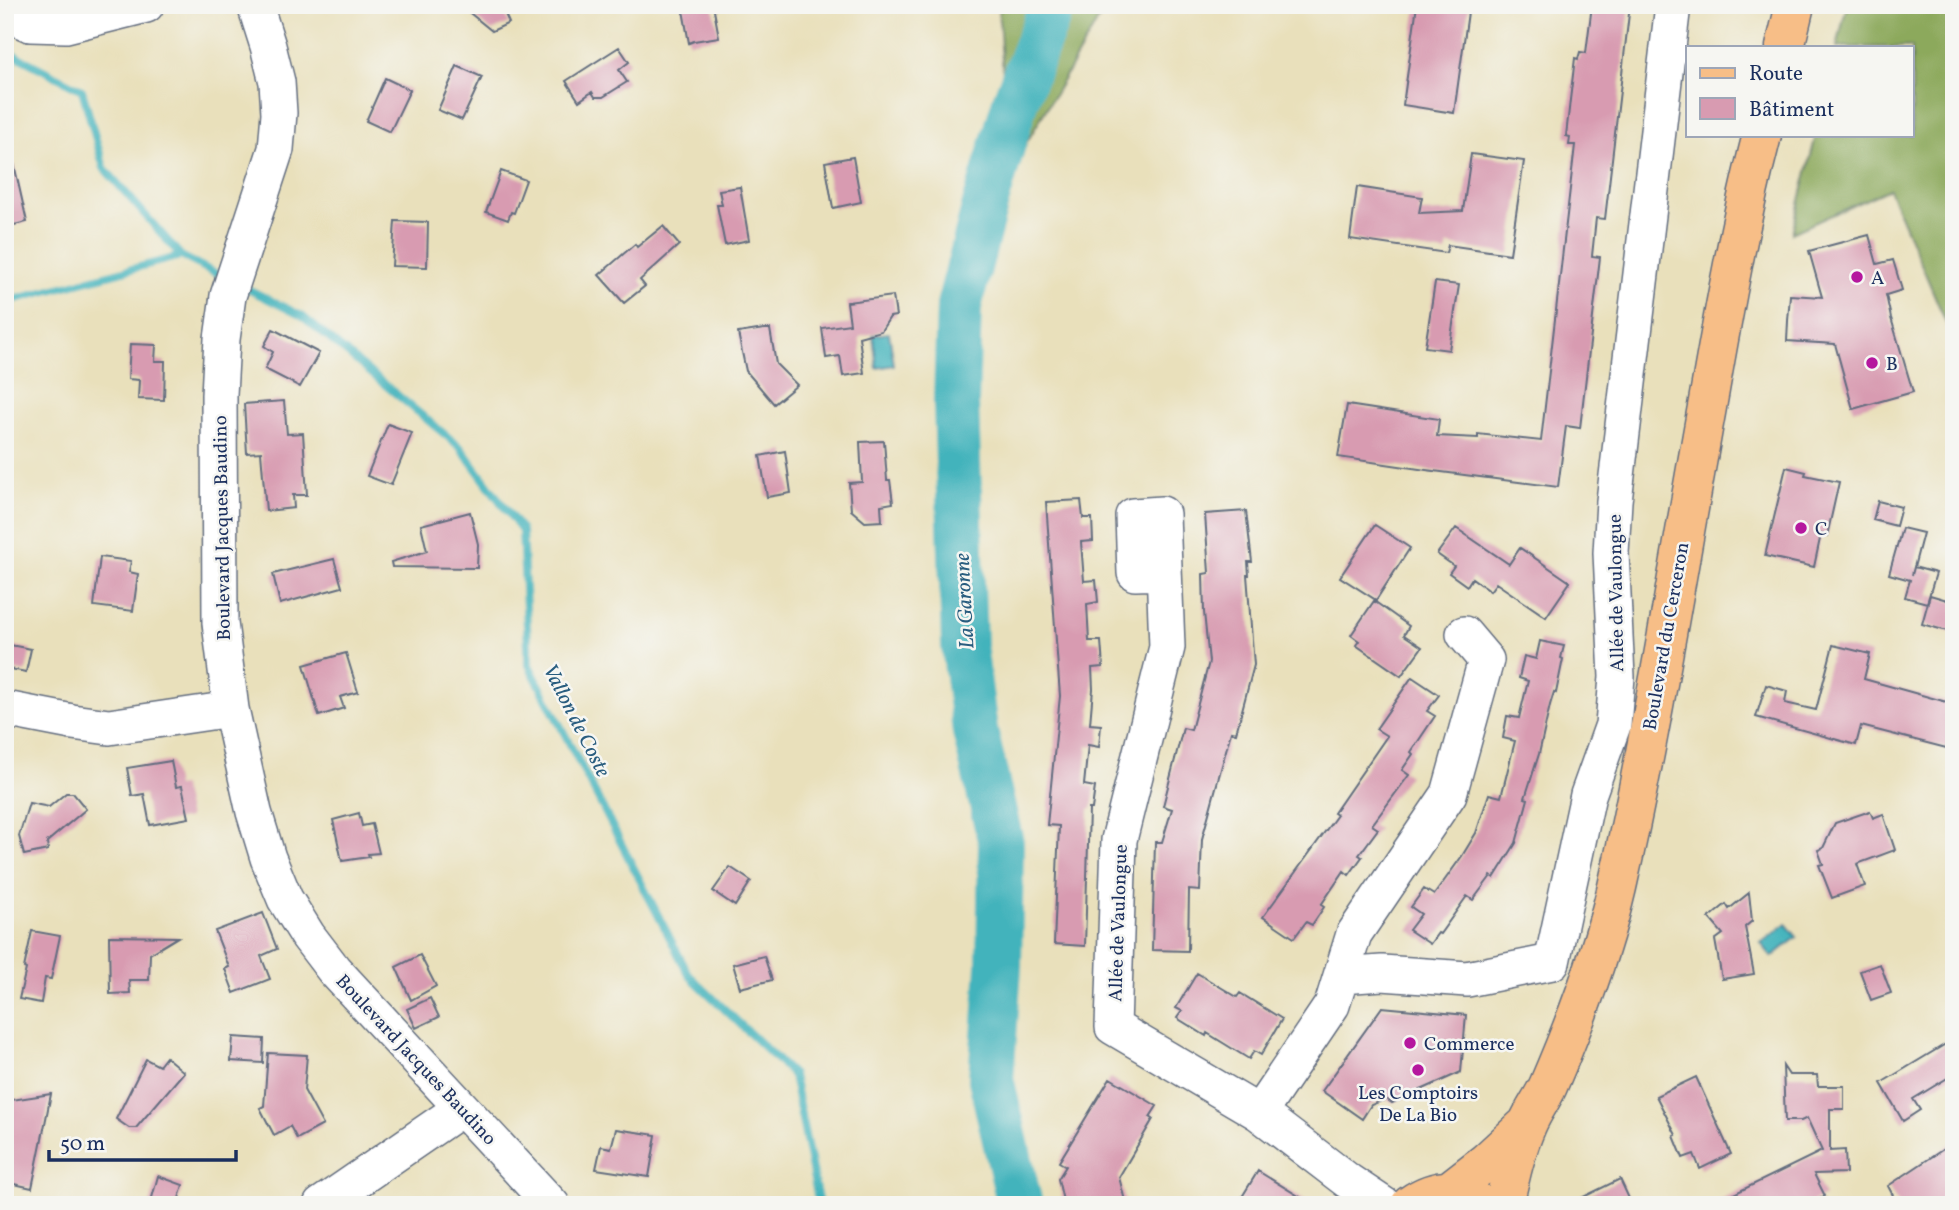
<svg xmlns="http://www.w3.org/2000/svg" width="1959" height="1210" font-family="Vollkorn,serif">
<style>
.forest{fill:#8ca95c;stroke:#546c5d;stroke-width:2}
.water{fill:#43b3bc;stroke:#2f718d;stroke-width:2}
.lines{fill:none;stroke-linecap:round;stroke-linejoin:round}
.stream{stroke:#43b3bc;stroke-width:8}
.river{stroke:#43b3bc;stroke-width:46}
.building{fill:#d89bb1}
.minor-casing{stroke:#636d7f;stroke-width:38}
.major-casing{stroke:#636d7f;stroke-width:41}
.minor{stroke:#fff;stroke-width:35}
.major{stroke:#f7be87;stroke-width:38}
.poi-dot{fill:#b5179e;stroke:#f6f6f2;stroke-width:2.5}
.labels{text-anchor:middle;stroke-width:5;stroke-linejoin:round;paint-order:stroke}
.poi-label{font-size:19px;fill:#1b2f5e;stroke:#f6f6f2;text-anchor:start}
.street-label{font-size:19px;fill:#1b2f5e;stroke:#f6f6f2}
.water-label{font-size:21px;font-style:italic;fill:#295d7f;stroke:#f6f6f2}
</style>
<rect width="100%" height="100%" fill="#f6f6f2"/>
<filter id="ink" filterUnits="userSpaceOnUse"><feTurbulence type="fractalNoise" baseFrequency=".0143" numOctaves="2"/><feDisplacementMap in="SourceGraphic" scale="14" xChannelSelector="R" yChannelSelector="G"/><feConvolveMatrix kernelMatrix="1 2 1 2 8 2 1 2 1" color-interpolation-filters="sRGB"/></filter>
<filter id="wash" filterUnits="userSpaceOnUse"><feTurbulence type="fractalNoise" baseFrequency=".00686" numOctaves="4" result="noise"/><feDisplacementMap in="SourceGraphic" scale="28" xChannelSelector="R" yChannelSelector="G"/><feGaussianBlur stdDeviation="1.57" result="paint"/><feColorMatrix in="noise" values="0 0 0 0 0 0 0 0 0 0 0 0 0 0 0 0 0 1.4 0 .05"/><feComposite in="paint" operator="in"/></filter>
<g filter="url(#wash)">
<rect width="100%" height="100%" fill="#e9e0bb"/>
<path class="forest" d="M998,5h109l-97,166z
M1847,5h107v336l-65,-152 -97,44 24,-98h96v-88h-75z"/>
<path class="water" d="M889,333l5,32 -17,3 -4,-33z
M1786,924l11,13 -25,20 -11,-14z"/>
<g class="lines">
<path class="stream" d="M5,50l77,40 22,78 77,88 44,22
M240,285l62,31 158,131 62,84 7,134 160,310 104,100 26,130
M5,302l176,-46"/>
<path class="river" d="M1020,1205l-29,-126 8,-112 2,-124 -26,-112 -11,-86 -8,-243 3,-96 26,-101 30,-103 37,-97"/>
</g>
<g id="blocks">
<path class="building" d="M460,5h41l8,18 -17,8z
M682,5h31l6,32 -25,4 -5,2z
M1417,5h52l-15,108 -51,-8z
M1592,5h38l-25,214 -9,-1 -4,38 8,1 -20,171 -14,-2 -8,61 -132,-17 -88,-13 9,-52 92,14 -2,17 41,2v-4l63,7 34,-296h-6l1,-8 -4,-1 4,-36 5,-42 3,1 2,-7 6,1z
M619,47l10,15 -10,8 8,12 -24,15h-8l-3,-5 -13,9 -13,-20z
M457,66l25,11 -20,43 -24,-10z
M385,78l25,12 -20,42 -24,-11z
M1471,154l53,7 -14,93 -62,-9 -2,8 -96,-14 7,-52 65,10 -3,16 44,-2z
M853,157l8,45 -28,6 -8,-46z
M14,164l13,58 -22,5v-62z
M501,171l25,9 -12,33 -3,-1 -3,8 -22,-8z
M740,187l9,53 -24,5 -8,-40h5l-3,-15z
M395,221l33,1 -1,45 -35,-1z
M663,226l16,19 -39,35 5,6 -21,17 -25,-28 36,-31 2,3z
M1869,235l8,29 16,-4 9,30 -16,5 5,23 22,74 -60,17 -18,-65 -48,-3 1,-20 2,-26 32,2 -13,-46z
M1435,282l24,3 -10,65 -24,-3z
M893,296l3,20 -6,1 -9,14 -22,6 5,36 -21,3 -3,-20 -14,2 -4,-30 28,-4 -3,-22z
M273,329l46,24 -19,34 -35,-18 8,-17 -9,-6z
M764,329h6l6,35 21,21 -23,19 -28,-33 -8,-38z
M130,344l26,1 -1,16h10l-1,39 -26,-1 1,-19 -11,-1z
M284,401l3,33 16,-1 4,62h-14l1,13 -28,3 -5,-59 -14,1 -3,-49z
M388,424l24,9 -21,52 -24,-9z
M884,441l3,39h3l3,23 -12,2 1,16 -17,1 -14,-12 -2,-27 13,-1 -2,-40z
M785,451l6,42 -24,4 -7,-41z
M1786,467l20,5 -1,3 34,7 -12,54 -6,-2 -7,33 -49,-11z
M1081,500l2,18h9l1,23 -12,1 3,39 12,-1 2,22 -11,2 2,37h12l2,26 -11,1 1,21 -3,35 11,1 -2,22 -11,-2 -4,40 11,2 -3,22h-3l-4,137 -31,-2 5,-118 -12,-1 13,-129 -14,-194z
M1878,501l23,6 -5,19 -23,-6z
M1246,511l6,51h-4l1,13h-2l7,90 -18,68 -5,-1 -29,107 -2,52 -11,-1 -1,61 -36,-1 3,-108h7l10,-33 -9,-3 20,-78 8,2 18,-68 -5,-50 -1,-38 6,-1 -4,-59z
M470,512l8,32 -1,24 -85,-1 -1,-5 36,-11 -6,-26z
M1375,525l35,23 -34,52 -36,-23z
M1456,528l53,36 11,-16 50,34 -24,35 -50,-34 -6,8 -18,-13 -5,8 -18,-13 5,-7 -17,-12z
M1902,528l21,5 -11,42 2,-8 22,6 -9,30 -22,-6 5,-17 -21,-6z
M100,557l31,4 -2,11 9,2 -5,37 -39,-5z
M334,559l8,28 -62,17 -7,-30z
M1930,595l24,7v31l-32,-9z
M1374,601l35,25 -5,9 18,12 -21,29 -45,-31 3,-4 -8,-6z
M1540,641l24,5 -3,12 2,1 -7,34 -2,-1 -4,13 -11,49 -14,44 3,1 -12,44 -22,35 -3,-2 -18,24 -6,-4 -27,38 -2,-1 -8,11 -21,-14 12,-16 -10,-7 13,-18 10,6 28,-39 14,-23 13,-39 12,3 14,-56 -12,-3 4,-22 12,2 9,-37 -9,-3 5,-22 12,3z
M5,644l26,5 -5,23 -21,-4z
M1833,645l37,9 -6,25 90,25v46l-93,-24 -5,19 -100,-28 10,-32 21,6 -2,12 31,7z
M346,653l12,39 -18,5 4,11 -25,8 -15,-51z
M1412,677l27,18 -12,16 8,5 -24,36 2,2 -11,16 7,5 -37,50 6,4 -19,26 3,2 -13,18 -5,-4 -23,34 3,2 -12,18 -6,-3 -12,16 -31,-21 74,-102 -3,-2 53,-77 -11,-7z
M171,761l5,26 6,-1 7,32 -39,7 -6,-31 -12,2 -5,-28z
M66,793h7l13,16 -39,33 1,8 -24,5 -5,-19 10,-33 20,4z
M1870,811l3,7 10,-4 12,36 -38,14 8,22 -33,12 -13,-33 4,-1 -5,-14 5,-2 12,-25z
M359,813l3,13 10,-2 7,29 -11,1 1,3 -27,4 -9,-41z
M730,867l21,14 -16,25 -22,-15z
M1749,893l3,28 -7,6 9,47 -32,5 -7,-39 8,-6 -14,-16 17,-14 3,5z
M263,913l14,36 -16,7 9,23 -36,14 -9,-24 4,-2 -14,-36z
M32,931l28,5 -9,43 -6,-1 -4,25 -22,-4 7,-30 -2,-1z
M109,936l69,1 -28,17 -1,26h-20l1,13 -20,1z
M420,955l16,31 -25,14 -15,-33z
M764,956l8,24 -32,8 -7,-24z
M1880,964l11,29 -20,7 -11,-29z
M1197,973l40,24 3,-4 42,26 -21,36 -7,-4 -5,8 -42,-26 -1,3 -29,-18 5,-7 -6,-3z
M430,998l9,19 -23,11 -9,-19z
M1382,1007l84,8 -5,57 -69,31 -6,-4 -15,6 -9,14 -40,-28z
M233,1037l31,2 -1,24 -32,-2z
M1954,1039v35l-41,25 7,11 -17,11 -22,-38z
M268,1053l39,2 -3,35 19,35 -26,14 -7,-13 -16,9 -14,-27 4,-2z
M166,1057l18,15 -48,56h-7l-13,-9 30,-60 13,7z
M1783,1066l6,9h28l1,11h26v23h-14v42l15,-1 1,23 -32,1 11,22 -19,9h-95l111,-54 -15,-33 -6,3h-16z
M1696,1077l35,77 -31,15 -6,-15 -11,4 -9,-22 2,-1 -20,-39z
M1110,1078l47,28 -7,11 3,2 -34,58 7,28h-62l-6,-26 8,-13 -7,-4z
M51,1094l-19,94 -27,-6v-81z
M616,1129l40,6 -7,42 -53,-8 5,-23 10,2z
M1954,1142v63h-56l-10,-19z
M1258,1171l55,34h-76z
M158,1176l25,9 -6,20h-27z
M1620,1179l12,26h-65z"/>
</g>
</g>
<g filter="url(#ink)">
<use href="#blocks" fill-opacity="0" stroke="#636d7f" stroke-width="2"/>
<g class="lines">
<g class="minor-casing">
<path id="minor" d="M255,5l13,41 9,36 2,31 -3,36 -48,147 -6,43 -3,56 1,228 11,86 23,103 14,46 17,41 23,37 26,34 218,235
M5,13l25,11 36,1 80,-20
M1164,572l-29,1 -2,-57 29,-2 5,133 -48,193 -6,187 146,86 89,68 36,24
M5,709l67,13 37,5 122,-18
M1341,976l41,-3 85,6 85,-17 36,-167 25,-70 4,-48 -6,-124 3,-52 59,-496
M1259,1113l73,-108 22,-71 95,-140 37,-134 -22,-26
M321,1205l141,-97"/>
</g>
<g class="major-casing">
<path id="major" d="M1785,47l10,-42
M1450,1190l36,-28 39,-36
M1410,1205c20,-14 41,-19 63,-7
M1504,1205c6,-27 12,-55 23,-80 6,-14 15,-26 21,-39 28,-65 53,-130 69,-199 36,-159 61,-320 90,-480 16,-91 32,-183 55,-272"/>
</g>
<use href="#minor" class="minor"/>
<use href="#major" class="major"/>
</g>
</g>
<g class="poi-dot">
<circle cx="1857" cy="277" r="7"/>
<circle cx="1872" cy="363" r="7"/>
<circle cx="1801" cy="528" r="7"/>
<circle cx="1410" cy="1043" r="7"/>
<circle cx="1418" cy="1070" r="7"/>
</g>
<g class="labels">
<g class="poi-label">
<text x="1871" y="284">A</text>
<text x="1886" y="370">B</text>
<text x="1815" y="535">C</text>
<text x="1424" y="1050">Commerce</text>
<text x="1418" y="1099" text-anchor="middle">Les Comptoirs<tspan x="1418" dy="22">De La Bio</tspan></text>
</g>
<g class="street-label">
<text transform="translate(221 528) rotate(-91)" y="7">Boulevard Jacques Baudino</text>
<text transform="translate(1615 593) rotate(-91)" y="7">Allée de Vaulongue</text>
<text transform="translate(1665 636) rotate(-80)" y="7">Boulevard du Cerceron</text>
<text transform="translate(1117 923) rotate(-88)" y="7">Allée de Vaulongue</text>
<text transform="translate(417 1059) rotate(47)" y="7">Boulevard Jacques Baudino</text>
</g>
<g class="water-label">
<text transform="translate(964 601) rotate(-93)" y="7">La Garonne</text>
<text transform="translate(577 720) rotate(63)" y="7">Vallon de Coste</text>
</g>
</g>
<rect width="1959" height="1210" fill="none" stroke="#f6f6f2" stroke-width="28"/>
<rect x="1686" y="46" width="228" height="91" fill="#f6f6f2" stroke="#9ea6b7" stroke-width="2"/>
<rect x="1700" y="68" width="35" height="10" fill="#f7be87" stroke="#9ea6b7" stroke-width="2"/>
<text x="1749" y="80" font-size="21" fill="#1b2f5e">Route</text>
<rect x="1700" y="98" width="35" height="21" fill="#d89bb1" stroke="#9ea6b7" stroke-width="2"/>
<text x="1749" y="116" font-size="21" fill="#1b2f5e">Bâtiment</text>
<path d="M49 1150v10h187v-10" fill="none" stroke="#1b2f5e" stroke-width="3.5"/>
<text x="60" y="1150" font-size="21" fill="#1b2f5e" stroke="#f6f6f2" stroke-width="5" paint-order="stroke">50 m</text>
</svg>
